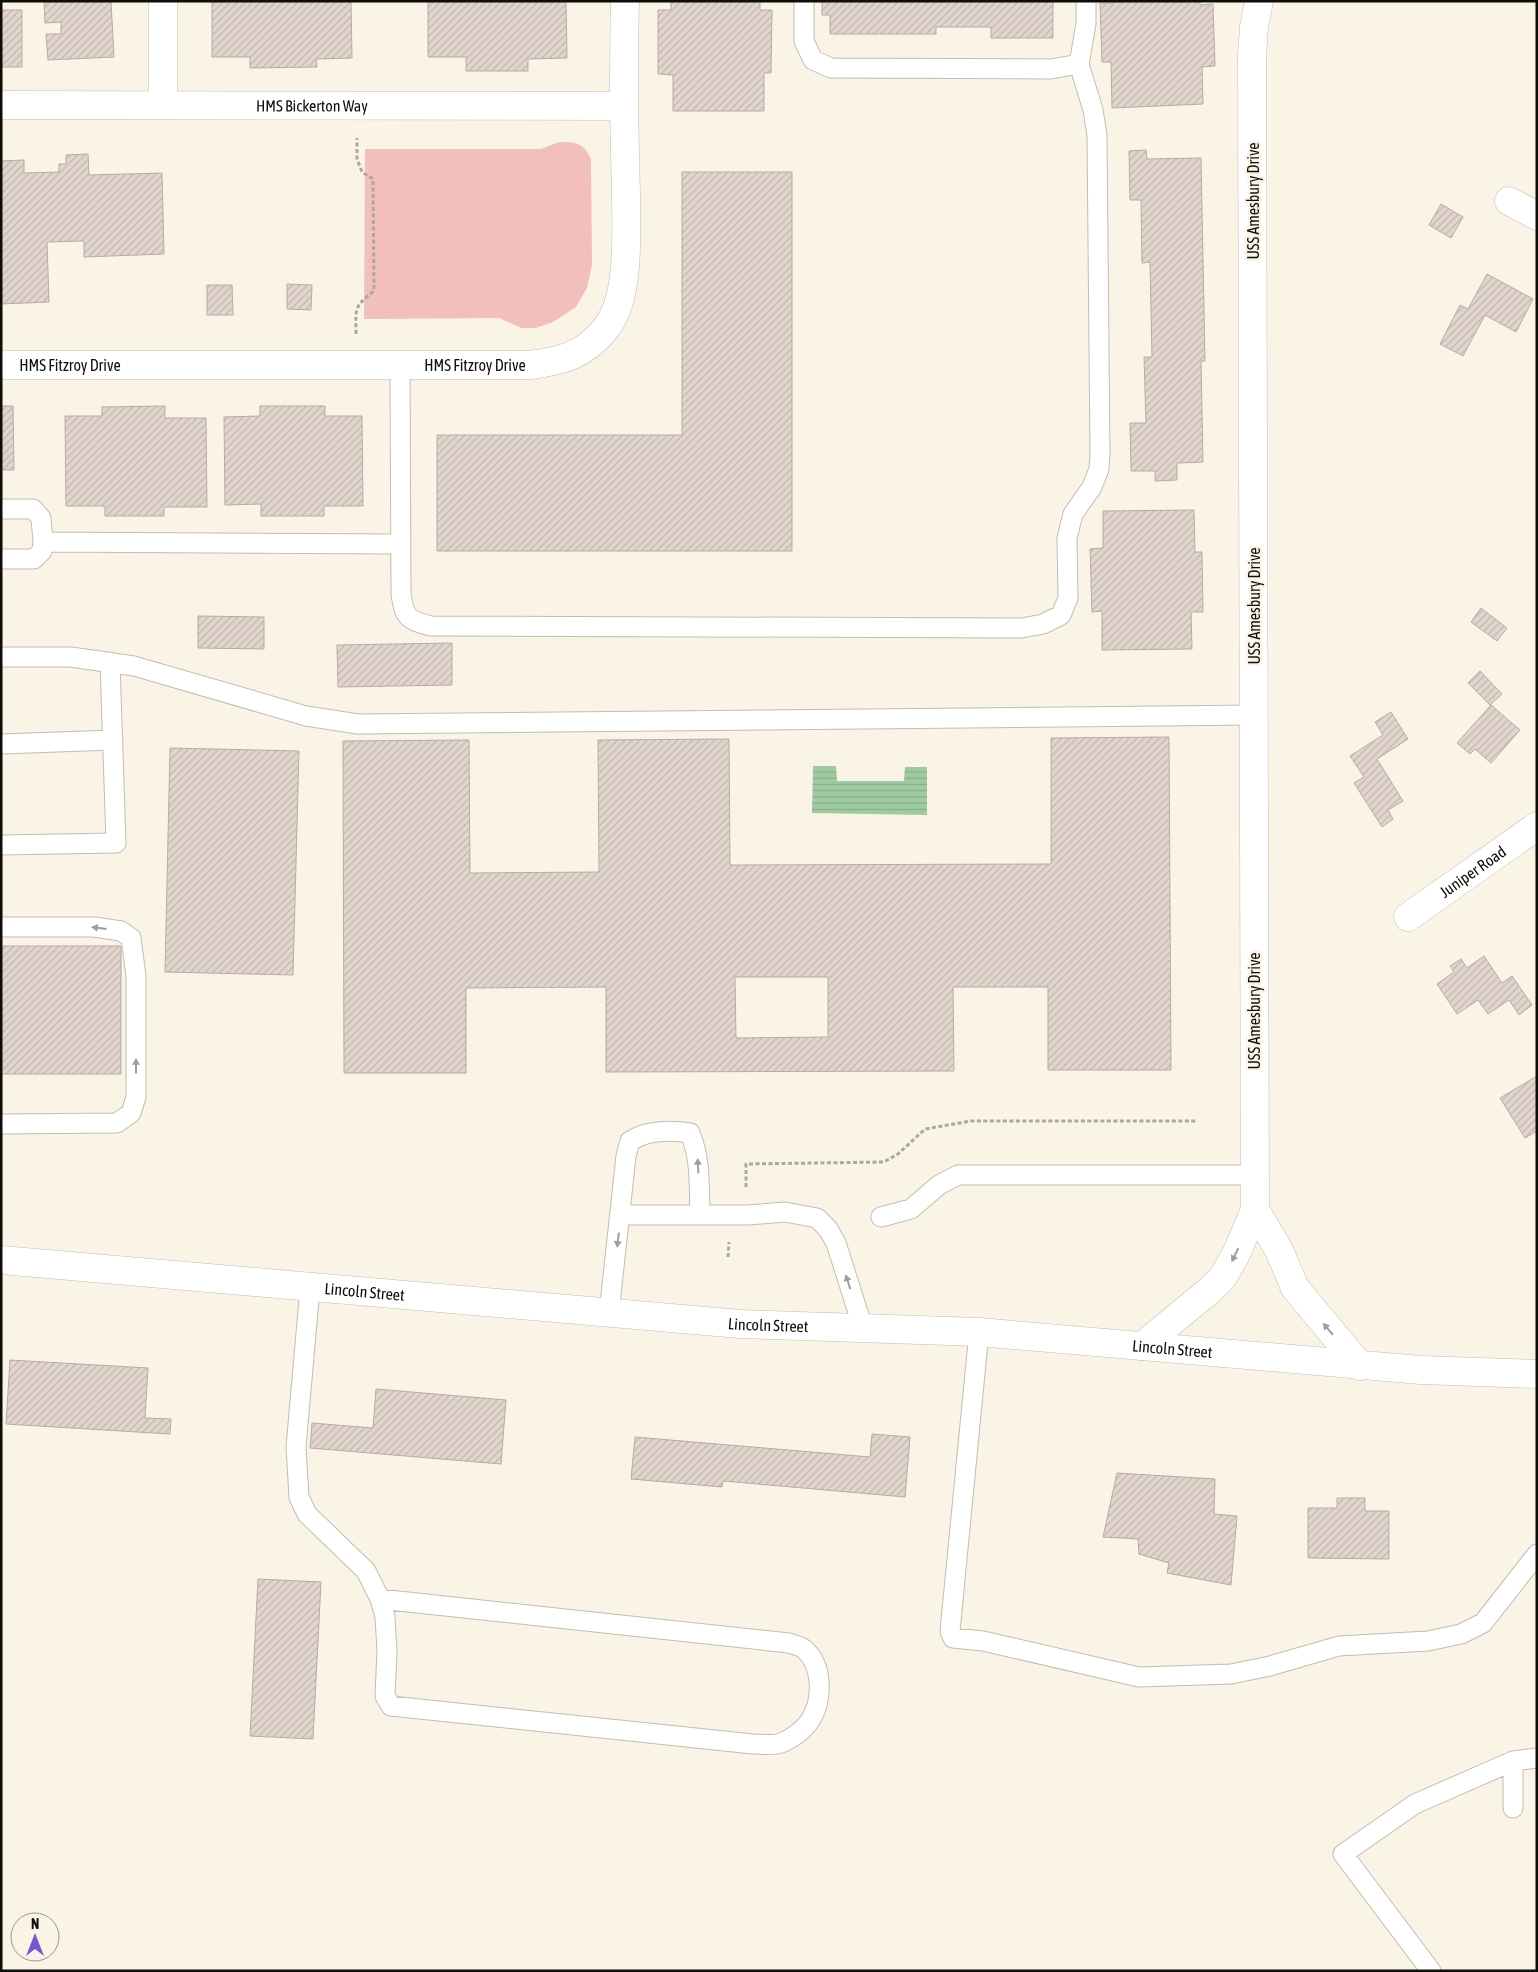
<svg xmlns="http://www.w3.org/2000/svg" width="1538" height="1972" font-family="'Asap Condensed',sans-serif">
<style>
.park{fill:#f2bfba}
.water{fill:url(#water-rules)}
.building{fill:url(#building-hatch);stroke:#b8aba4;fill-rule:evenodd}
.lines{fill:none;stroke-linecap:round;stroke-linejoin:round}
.service-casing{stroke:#c3bdb1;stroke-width:21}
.minor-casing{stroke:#c3bdb1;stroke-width:29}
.primary-casing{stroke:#c3bdb1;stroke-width:29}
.path{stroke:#aca89d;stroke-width:3;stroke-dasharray:4 2.5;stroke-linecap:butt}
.service{stroke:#fff;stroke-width:19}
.minor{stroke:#fff;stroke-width:28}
.primary{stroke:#fff;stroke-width:28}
.oneway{fill:#9f9e9d}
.labels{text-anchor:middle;stroke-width:5;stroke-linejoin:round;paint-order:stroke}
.street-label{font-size:16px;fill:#0f0d09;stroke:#faf4e7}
</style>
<defs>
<pattern id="water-rules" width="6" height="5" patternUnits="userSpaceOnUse" patternTransform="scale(1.25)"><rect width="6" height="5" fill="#9fcba2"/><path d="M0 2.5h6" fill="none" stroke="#88ad8a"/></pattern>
<pattern id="building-hatch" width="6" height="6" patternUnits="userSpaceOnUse" patternTransform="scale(1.25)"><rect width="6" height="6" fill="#e2d5cd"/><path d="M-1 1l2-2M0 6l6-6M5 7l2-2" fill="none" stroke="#c1b6af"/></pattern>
</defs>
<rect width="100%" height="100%" fill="#faf4e7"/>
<path class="park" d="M559,142c17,0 24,0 32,17l1,106 -5,23 -11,19 -23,15 -17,6h-15l-22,-10 -135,1 1,-170h176z"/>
<path class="water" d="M813,766h23l1,15h67l1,-14h22v48l-115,-2z"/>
<path class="building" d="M111,1l3,56 -66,3 -2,-26h15v-12l-16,1 -1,-21z
M212,1h139l1,57 -36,1 1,8 -67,1v-11h-38z
M428,1h138l1,57 -39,1v12h-62v-14h-38z
M671,1h89v9h12l-1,63h-7v38h-91v-36l-15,-1v-64h13z
M822,1h231v37h-62v-11h-55v7h-106v-19h-8z
M1113,1h87v4l13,-1 2,62 -13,1 1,37 -91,4 -1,-46h-9l-2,-59h13z
M1,10h21v57h-21z
M1146,150l1,9 54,-1 4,203h-4l2,101 -26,1v17l-22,1v-10h-24l-1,-48h16l-2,-66h8l-2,-95 -8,1 -1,-63h-11l-1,-49z
M88,154l1,21 73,-2 2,81 -80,3v-16l-37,1 2,60 -48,2v-143l23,-1v13l35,-1v-8h7v-9z
M682,172h110v379h-355v-116h245z
M1441,204l22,13 -12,21 -22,-13z
M1487,274l46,25 -17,33 -31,-17 -22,41 -23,-12 20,-39 8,4z
M287,284l25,1 -1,25 -24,-1z
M207,285h25l1,30h-26z
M1,406h12l1,64h-13z
M165,406v12h41l1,89h-43v9h-59v-10h-39l-1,-90h37v-9z
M260,406h65v10h37l1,90h-39v10h-63v-12l-36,1 -1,-88 36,-1z
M1194,510l1,42h7l1,60h-12l1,37 -90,1v-39l-10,1 -2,-63 13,-1v-37z
M1481,608l26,20 -10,13 -26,-19z
M198,616l66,1v32l-66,-1z
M452,643v42l-114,2 -1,-42z
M1480,671l22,23 -12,11 -22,-22z
M1491,705l29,25 -29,33 -16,-14 -5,5 -13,-11z
M1391,712l17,27 -31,20 26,42 -15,9 5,9 -11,8 -28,-44 10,-6 -14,-21 33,-21 -8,-13z
M1169,737l2,333h-123v-83h-95l1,84 -348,1v-85l-140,1v85h-122l-1,-332 126,-1 1,133 129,-1 -1,-132 131,-1 1,126 321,-1v-126zM735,977h93v60l-92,1z
M170,748l129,3 -6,224 -128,-3z
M1,946h120v128h-120z
M1484,956l18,27 10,-7 20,29 -13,10 -10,-15 -21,14 -10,-14 -21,14 -20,-30 17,-12 -4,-6 11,-7 6,9z
M1537,1076v55l-12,7 -25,-40z
M10,1360l138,8 -3,50 26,1 -1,15 -164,-10z
M376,1389l130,11 -5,64 -191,-16 2,-25 61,5z
M872,1434l38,3 -5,60 -182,-16 -1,6 -91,-8 4,-42 235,20z
M1117,1473l98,6 -1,35 23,2 -6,69 -64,-12 2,-10 -30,-9 -1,-15 -35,-2z
M1337,1498h28v13h24v48l-81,-1v-50h29z
M258,1579l63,3 -8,157 -63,-3z"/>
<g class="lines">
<g class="service-casing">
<path id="service" d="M804,1v40l9,19 18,8 220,1 28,-5
M400,365l1,228c3,24 6,27 30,33l591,2 21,-4 18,-9 7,-17 -1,-60 6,-24 19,-27 7,-18 1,-15 -3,-319 -4,-25 -14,-46 7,-40v-23
M1,509h32l8,9 2,24 -1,9 -8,8h-33
M43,542l358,2
M1,657h70l63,9 172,50 52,8 897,-9
M1,744l112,-4
M1,845l115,-2 -6,-181
M1,927h93l27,4 10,7 5,38v121l-5,16 -14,10 -116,1
M621,1215h127l37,-3 32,6 11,11 8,14 27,85
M881,1217l30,-8 28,-24 19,-10h296
M310,1288l-14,159 3,50 8,17 59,57 14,28 5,18 2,34 -2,45 6,10 362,38c9,0 20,2 28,-1 11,-4 24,-14 30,-24 12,-20 12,-54 -7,-70 -4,-3 -10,-4 -15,-6l-409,-44
M609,1313l17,-157 4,-15c18,-11 40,-11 60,-8 11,26 9,54 10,82
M979,1332l-29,299 3,7 30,3 156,36 92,-3 39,-8 69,-20 89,-5 33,-7 22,-11 54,-69
M1513,1808v-47l24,-3
M1431,1971l-88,-117 72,-50 98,-43"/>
</g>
<g class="minor-casing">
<g id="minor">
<path d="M163,104v-103"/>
<path id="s1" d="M1,105l623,1"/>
<path d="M1509,201l28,15"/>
<path id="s2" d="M1,365h529c32,-4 55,-10 76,-37 25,-31 20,-98 20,-137 -1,-26 -1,-53 -2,-79 0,-37 0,-74 1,-111"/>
<path id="s3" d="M1408,917l129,-91"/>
<path d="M1255,1210l24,40 16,38 65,78"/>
<path d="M1142,1346l68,-56 13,-13 13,-23 19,-44 -3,-1154 2,-29 5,-26"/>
</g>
</g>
<g class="primary-casing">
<g id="primary">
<path id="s4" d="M1,1260l739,64 239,8 442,38 116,4"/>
</g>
</g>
<path class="path" d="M356,334c0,-25 -3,-27 18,-43l-1,-112 -11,-7 -5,-13v-21
M746,1187v-23l138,-2 14,-8 27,-25 46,-8h226
M728,1257l1,-15"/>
<use href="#service" class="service"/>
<use href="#minor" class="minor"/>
<use href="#primary" class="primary"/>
</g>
<defs><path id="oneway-solid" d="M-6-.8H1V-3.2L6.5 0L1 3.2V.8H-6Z" transform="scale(1.25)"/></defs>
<g class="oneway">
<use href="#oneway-solid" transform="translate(99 928) rotate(-173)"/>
<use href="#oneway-solid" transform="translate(136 1066) rotate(-90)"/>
<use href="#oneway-solid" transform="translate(698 1166) rotate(-93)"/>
<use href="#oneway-solid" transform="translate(618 1240) rotate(97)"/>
<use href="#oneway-solid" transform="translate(1235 1255) rotate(116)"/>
<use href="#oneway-solid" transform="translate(848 1282) rotate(-108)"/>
<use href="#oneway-solid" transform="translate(1328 1329) rotate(-130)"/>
</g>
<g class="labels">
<g class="street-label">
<text dy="6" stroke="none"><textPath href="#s1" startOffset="311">HMS Bickerton Way</textPath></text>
<text transform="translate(1253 201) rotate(-90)" y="6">USS Amesbury Drive</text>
<text dy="6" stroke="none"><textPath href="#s2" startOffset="69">HMS Fitzroy Drive</textPath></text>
<text dy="6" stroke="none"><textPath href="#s2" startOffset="474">HMS Fitzroy Drive</textPath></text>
<text transform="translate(1254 606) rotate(-90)" y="6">USS Amesbury Drive</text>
<text dy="6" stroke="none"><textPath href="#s3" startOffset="79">Juniper Road</textPath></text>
<text transform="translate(1254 1011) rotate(-90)" y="6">USS Amesbury Drive</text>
<text dy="6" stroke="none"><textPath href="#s4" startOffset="365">Lincoln Street</textPath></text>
<text dy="6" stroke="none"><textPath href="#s4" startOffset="770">Lincoln Street</textPath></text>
<text dy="6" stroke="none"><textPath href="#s4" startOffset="1175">Lincoln Street</textPath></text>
</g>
</g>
<rect width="1538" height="1972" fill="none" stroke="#0f0d09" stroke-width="5"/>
<g transform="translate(35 1937)"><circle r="24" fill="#faf4e7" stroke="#9c988e"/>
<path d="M0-4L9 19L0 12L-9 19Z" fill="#7a57d1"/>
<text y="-8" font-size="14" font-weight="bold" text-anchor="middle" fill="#0f0d09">N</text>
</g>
</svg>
